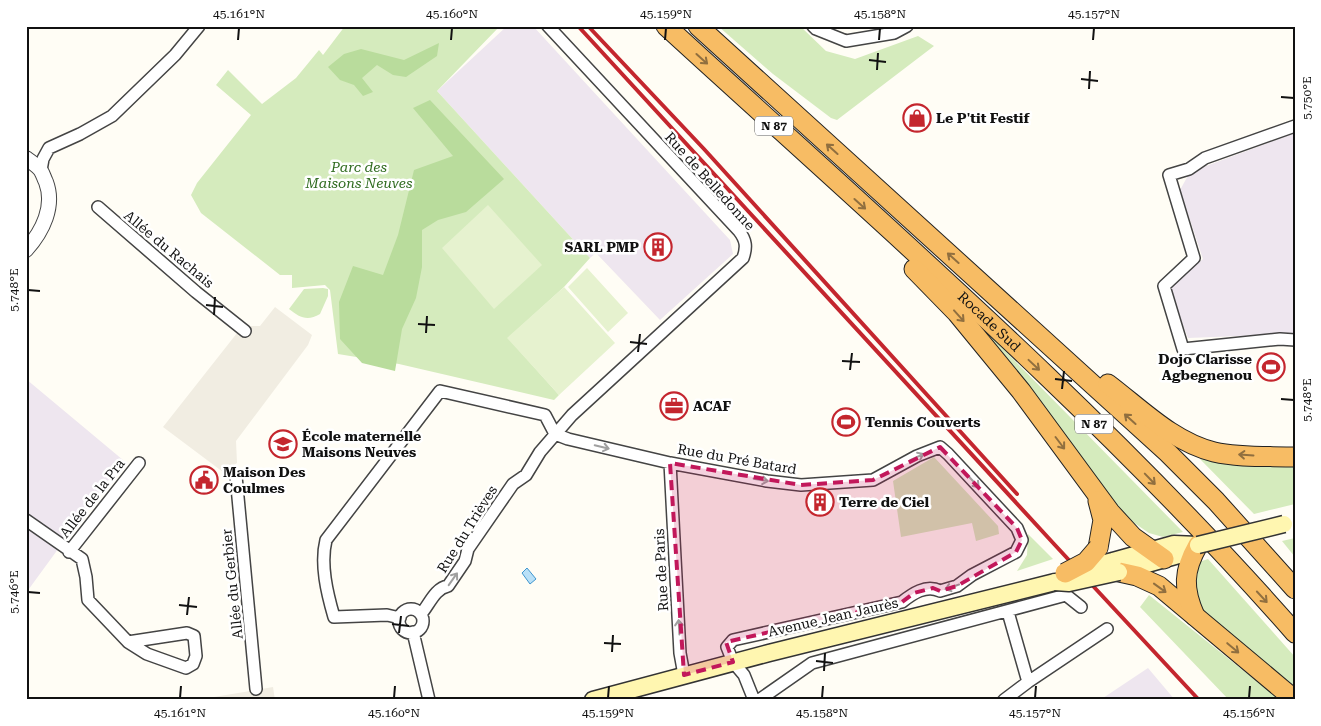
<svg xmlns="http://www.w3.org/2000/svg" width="1321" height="726" font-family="'Roboto Serif',serif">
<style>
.industrial{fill:#eee6ef}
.green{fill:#d5ebbd}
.forest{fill:#b9dc9c}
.pitch{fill:#e6f2cf}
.plaza{fill:#f1ede2}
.water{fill:#b9e0f7;stroke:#3f96cf}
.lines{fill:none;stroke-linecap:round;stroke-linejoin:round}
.minor-casing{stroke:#444;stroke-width:14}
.tertiary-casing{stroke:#444;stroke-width:16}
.secondary-casing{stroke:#333;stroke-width:19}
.trunk-casing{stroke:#222;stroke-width:21}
.minor{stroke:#fff;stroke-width:11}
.tertiary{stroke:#fff;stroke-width:14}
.secondary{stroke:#fff6b0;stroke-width:16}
.trunk{stroke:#f7bc64;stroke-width:19}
.rail{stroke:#c4262e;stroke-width:4}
.secondary-bridge-casing{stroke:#333;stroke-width:19;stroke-linecap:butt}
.trunk-bridge-casing{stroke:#222;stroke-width:21;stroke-linecap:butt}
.secondary-bridge{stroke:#fff6b0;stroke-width:16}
.trunk-bridge{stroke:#f7bc64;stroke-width:19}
.oneway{stroke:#906f3f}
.oneway2{stroke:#a0a0a0}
.marked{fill:#c2185b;fill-opacity:0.2;stroke:#c2185b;stroke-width:4;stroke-dasharray:10 6;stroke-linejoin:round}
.ticks{fill:none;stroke:#111;stroke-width:2}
.labels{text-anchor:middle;stroke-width:5;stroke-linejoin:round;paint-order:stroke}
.shield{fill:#fff;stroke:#585858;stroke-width:1}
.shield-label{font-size:12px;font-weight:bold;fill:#111}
.poi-label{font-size:14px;font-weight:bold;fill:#111;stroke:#fff;text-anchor:start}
.park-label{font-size:14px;font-style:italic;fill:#2f6b1f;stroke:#fff}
.street-label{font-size:14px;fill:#111;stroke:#fff}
.neatline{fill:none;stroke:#111;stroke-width:2}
.ticks-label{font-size:12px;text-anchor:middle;fill:#111}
</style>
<rect width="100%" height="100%" fill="#fffdf5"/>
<path class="industrial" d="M507,26h26l197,214 3,14 -73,66 -64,-67 -6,5 -153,-167z
M1295,133v201l-107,4 -20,-50 35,-29 -23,-69 10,-18z
M26,379l97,81 -97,133z
M1148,668l27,32h-75z"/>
<path class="green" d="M345,26h155l-63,65 153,167 -26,29 -56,51 51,57 -5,5 -155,-36 -61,-10 -8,-64 -5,-5 -33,3v-13h-12l-79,-62 -10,-18 6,-12 54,-68 -35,-30 12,-15 34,34 34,-26 23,-28 4,5z
M718,26h82l26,25 29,8 63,-23 16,10 -97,74 -6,-2 -58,-44z
M323,288l5,1v7l-8,18c-13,8 -21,3 -31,-5l15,-20z
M969,314l214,218 -20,5 -14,-4 -25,-17z
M934,457l64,69 1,8 -23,7 -4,-18 -71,14 -8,-56z
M1200,459l95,2v43l-41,10z
M1028,534l25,25 -36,12 10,-16z
M1295,538v19l-13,-16z
M1208,559l87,98v36l-93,-83 -9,-24 3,-23z
M1149,595l131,105h-51l-89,-93z"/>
<path class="forest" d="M439,43l-2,13 -31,21 -13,-2 -16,-10 -15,13 11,14 -10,4 -9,-11 -14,-5 -12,-13 16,-13 17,-5 43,11z
M430,100l74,79 -38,33 -28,8 -16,10v37l-6,31 -14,31 -7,42 -33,-8 -22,-24 -1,-37 14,-36 30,9 15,-40 16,-65 39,-14 -40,-48z"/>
<path class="pitch" d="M488,205l54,60 -48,44 -52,-61z
M587,268l41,45 -20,19 -40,-45z
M564,287l51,56 -56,52 -52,-57z"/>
<path class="plaza" d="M275,307l37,28 -4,10 -72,96 1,22 -14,9 -60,-45 78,-99 2,-2h17z
M273,687l2,13h-60l-1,-3z"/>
<path class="water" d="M527,568l9,11 -6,5 -8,-11z"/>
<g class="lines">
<g class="minor-casing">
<path id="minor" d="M813,26l3,3 30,12 48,-8 13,-7
M1295,126l-90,32 -16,11 -20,6 25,83 -30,28 19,63 97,-10 15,1
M41,170l2,-11 6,-11 31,-14 32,-18 63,-61 24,-29
M98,207l98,85 49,39
M555,434l13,5 102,24 97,18 34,4 72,-5 44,-24 23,-9 8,7 69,74 5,12 -6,12 -44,23 -15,11 -17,5c-14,-7 -28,3 -38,11l-169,38 -6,7 6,15 11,13 10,25
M670,463l10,190 4,22
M236,476l20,213
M26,520l56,39 4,18 2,23 40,42 19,12 39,14 7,-4 3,-8 -2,-20 -7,-3 -59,9
M69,552l70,-89
M399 621a12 12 0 1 1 24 0a12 12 0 1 1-24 0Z
M1008,612l20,70 79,-53
M421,614c8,-9 14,-26 27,-28l17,-25 3,-12 45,-65 13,-9 14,-23 32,-37 171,-157c4,-11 3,-18 -4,-27l-191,-205
M400,618l-13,-3 -53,2c-7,-24 -14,-53 -8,-77l114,-149 105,24 10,19
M413,632l16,68
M759,700l53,-37 254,-68 15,12
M1004,700l24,-18"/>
</g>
<g class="tertiary-casing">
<path id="tertiary" d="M26,158c5,4 12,8 15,13 2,3 3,7 5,11 9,24 -3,49 -20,68"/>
</g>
<g class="secondary-casing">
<path id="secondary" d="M1113,561l61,-17 24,1
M1119,572l63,-18 13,-7
M593,700l176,-47 286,-71"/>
</g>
<g class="trunk-casing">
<g id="trunk">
<path id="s1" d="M666,26c214,196 437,388 629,607"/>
<path d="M698,26l470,427 48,48 79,88"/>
<path d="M914,269l43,44 64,78 89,121 23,25 31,22"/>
<path d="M1108,384c33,25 65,58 106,68 26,6 55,4 81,5"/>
<path d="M1098,548l5,-28 -5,-19"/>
<path d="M1119,572l18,4 22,10 136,114"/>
<path d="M1195,616c-12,-27 -12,-45 3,-71"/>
</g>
</g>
<use href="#minor" class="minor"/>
<use href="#tertiary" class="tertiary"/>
<use href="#secondary" class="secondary"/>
<use href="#trunk" class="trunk"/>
<path class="rail" d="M578,26l476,518 145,156
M588,26l116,123 313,345"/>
<g class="secondary-bridge-casing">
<path id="secondary-bridge" d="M1198,545l86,-21
M1074,571l39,-10
M1055,582l14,1 50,-11"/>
</g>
<g class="trunk-bridge-casing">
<path id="trunk-bridge" d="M1065,573l21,-11 12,-14"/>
</g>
<use href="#secondary-bridge" class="secondary-bridge"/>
<use href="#trunk-bridge" class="trunk-bridge"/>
</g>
<defs><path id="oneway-shaft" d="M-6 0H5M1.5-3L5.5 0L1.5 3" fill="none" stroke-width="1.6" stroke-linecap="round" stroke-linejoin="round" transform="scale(1.25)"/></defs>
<g class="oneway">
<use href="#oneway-shaft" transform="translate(702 59) rotate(42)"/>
<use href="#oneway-shaft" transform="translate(832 149) rotate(-138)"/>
<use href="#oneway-shaft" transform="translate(860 204) rotate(42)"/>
<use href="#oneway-shaft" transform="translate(953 258) rotate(-138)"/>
<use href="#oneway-shaft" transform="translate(959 316) rotate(48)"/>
<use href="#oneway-shaft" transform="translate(1034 365) rotate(43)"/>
<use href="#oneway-shaft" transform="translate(1130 419) rotate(-138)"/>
<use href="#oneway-shaft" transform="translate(1060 443) rotate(53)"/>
<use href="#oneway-shaft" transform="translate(1246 455) rotate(-176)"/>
<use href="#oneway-shaft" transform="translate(1150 479) rotate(46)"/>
<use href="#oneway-shaft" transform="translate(1160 588) rotate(36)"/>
<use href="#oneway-shaft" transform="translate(1262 597) rotate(47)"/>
<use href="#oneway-shaft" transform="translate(1233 648) rotate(40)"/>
</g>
<g class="oneway2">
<use href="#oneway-shaft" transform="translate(602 447) rotate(13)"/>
<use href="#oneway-shaft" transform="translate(917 457) rotate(-25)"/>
<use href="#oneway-shaft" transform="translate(761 480) rotate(10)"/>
<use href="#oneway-shaft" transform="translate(974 482) rotate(47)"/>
<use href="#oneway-shaft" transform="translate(453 579) rotate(-55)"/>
<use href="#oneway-shaft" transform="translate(952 587) rotate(161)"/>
<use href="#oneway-shaft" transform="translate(679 627) rotate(-93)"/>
</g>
<path class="marked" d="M940,447l77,81 5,12 -6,12 -59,34 -17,5 -7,-3 -19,5 -12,9 -176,40 7,20 -49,13 -14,-212 131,22 72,-5z"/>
<path class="ticks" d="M238,40l1,-12M451,40l1,-12M665,40l1,-12M879,40l1,-12M1093,40l1,-12M869,60l17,2M877,70l1,-17M1081,79l17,2M1089,89l1,-18M1281,97l13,1M28,290l12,1M206,305l17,2M214,315l1,-18M418,324l17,1M426,333l1,-17M630,342l17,2M638,352l2,-18M842,361l18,1M850,370l2,-17M1055,379l17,2M1062,389l2,-18M1281,399l13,1M28,592l12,1M179,605l18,2M187,615l2,-18M392,624l17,2M399,633l2,-17M604,643l17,1M612,652l1,-17M816,661l17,2M824,671l1,-18M180,698l1,-12M394,698l1,-12M608,698l1,-12M822,698l1,-12M1035,698l1,-12M1249,698l1,-12"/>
<defs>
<g id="shop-ring" transform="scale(1.4375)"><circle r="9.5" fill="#fff" stroke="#c4262e" stroke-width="1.5"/><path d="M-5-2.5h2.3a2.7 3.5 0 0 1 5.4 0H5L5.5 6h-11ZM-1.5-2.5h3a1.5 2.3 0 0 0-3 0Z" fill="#c4262e"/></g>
<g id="building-ring" transform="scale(1.4375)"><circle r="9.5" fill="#fff" stroke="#c4262e" stroke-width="1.5"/><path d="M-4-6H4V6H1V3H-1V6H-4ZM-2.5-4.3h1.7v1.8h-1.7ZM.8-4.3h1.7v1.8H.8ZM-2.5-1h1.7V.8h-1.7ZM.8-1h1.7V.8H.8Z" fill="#c4262e"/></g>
<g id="stadium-ring" transform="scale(1.4375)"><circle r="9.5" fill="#fff" stroke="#c4262e" stroke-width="1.5"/><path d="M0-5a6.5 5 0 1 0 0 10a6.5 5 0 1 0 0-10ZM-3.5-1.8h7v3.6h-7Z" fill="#c4262e"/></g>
<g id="office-ring" transform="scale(1.4375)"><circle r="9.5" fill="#fff" stroke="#c4262e" stroke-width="1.5"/><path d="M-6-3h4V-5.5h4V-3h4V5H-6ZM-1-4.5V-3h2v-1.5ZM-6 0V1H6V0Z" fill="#c4262e"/></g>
<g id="school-ring" transform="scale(1.4375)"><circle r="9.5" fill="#fff" stroke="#c4262e" stroke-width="1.5"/><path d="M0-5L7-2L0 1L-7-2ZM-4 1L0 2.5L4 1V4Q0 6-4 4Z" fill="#c4262e"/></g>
<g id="civic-ring" transform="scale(1.4375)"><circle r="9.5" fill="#fff" stroke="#c4262e" stroke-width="1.5"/><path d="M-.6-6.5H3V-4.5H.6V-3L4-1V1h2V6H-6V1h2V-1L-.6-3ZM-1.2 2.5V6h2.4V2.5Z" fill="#c4262e"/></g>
</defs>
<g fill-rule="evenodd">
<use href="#shop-ring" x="917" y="118"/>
<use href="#building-ring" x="658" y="247"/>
<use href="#stadium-ring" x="1271" y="367"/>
<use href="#office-ring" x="674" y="406"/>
<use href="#stadium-ring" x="846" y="422"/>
<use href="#school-ring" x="283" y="444"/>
<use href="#civic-ring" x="204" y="480"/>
<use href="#building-ring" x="820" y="502"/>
</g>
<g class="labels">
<g class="shield">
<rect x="755" y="116.5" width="38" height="19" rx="4"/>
<rect x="1075" y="414.5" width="38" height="19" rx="4"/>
</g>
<g class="shield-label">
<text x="774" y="130">N 87</text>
<text x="1094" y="428">N 87</text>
</g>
<g class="poi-label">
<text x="936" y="123">Le P'tit Festif</text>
<text x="639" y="252" text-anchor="end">SARL PMP</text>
<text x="1252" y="364" text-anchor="end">Dojo Clarisse<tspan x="1252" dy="16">Agbegnenou</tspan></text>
<text x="693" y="411">ACAF</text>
<text x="865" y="427">Tennis Couverts</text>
<text x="302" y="441">École maternelle<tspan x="302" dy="16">Maisons Neuves</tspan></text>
<text x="223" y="477">Maison Des<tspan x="223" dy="16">Coulmes</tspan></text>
<text x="839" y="507">Terre de Ciel</text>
</g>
<g class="park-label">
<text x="359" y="172">Parc des<tspan x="359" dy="16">Maisons Neuves</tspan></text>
</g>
<g class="street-label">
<text transform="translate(710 181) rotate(48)" y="5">Rue de Belledonne</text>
<text transform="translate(169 249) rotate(40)" y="5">Allée du Rachais</text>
<text dy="5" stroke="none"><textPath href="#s1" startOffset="438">Rocade Sud</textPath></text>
<text transform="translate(737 459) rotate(10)" y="5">Rue du Pré Batard</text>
<text transform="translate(92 498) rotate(-52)" y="5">Allée de la Pra</text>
<text transform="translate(467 529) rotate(-58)" y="5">Rue du Trièves</text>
<text transform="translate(661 570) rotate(-93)" y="5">Rue de Paris</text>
<text transform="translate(232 584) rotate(-96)" y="5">Allée du Gerbier</text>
<text transform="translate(833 617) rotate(-13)" y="5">Avenue Jean Jaurès</text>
</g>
</g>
<rect width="1321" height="726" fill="none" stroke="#ffffff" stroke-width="55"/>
<rect x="28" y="28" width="1266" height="670" class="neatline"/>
<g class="ticks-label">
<text x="239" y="18">45.161°N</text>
<text x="452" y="18">45.160°N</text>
<text x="666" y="18">45.159°N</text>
<text x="880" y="18">45.158°N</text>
<text x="1094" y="18">45.157°N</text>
<text transform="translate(1307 98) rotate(-90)" y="4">5.750°E</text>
<text transform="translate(14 290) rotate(-90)" y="4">5.748°E</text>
<text transform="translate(1307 400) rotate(-90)" y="4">5.748°E</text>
<text transform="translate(14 592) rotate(-90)" y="4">5.746°E</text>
<text x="180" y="717">45.161°N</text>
<text x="394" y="717">45.160°N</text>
<text x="608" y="717">45.159°N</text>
<text x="822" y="717">45.158°N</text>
<text x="1035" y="717">45.157°N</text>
<text x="1249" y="717">45.156°N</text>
</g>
</svg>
